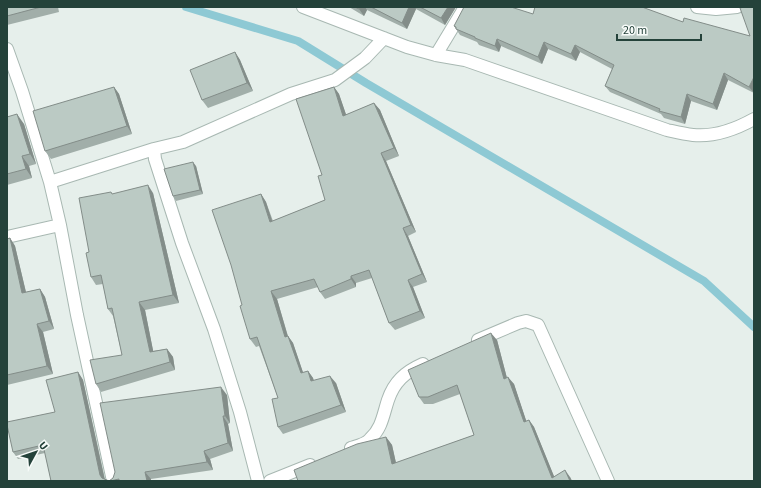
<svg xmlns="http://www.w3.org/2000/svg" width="761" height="488" font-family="'Source Sans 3',sans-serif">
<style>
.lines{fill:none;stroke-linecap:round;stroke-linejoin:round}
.stream{stroke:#8ec9d4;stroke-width:8}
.minor-casing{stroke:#a8b8b2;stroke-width:14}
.minor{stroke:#fff;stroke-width:12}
.wall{fill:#a1aea9}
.shaded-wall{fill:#838d89}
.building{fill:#bbcac4;stroke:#838d89}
</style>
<rect width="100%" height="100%" fill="#e6efeb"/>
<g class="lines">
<path class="stream" d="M186,7l112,34 68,42 338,198 50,46"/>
<g class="minor-casing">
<path id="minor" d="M303,7l104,40 29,8 29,5 202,70c9,2 17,4 26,5 20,2 43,-6 61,-16
M697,7l19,2 21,-2
M7,49l15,42 28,91
M436,55l29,-48
M154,149l1,10 27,84 32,86 26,83 18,69
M7,237l53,-12
M478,340l40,-17 8,-2 12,4 70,156
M351,448c6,-2 15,-4 19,-9 12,-11 13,-24 18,-39 6,-18 17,-28 35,-36
M113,481l-36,-166 -17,-90 -10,-43 104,-33 29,-7 108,-48 44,-14 30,-22 19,-20
M270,481l40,-16"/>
</g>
<use href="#minor" class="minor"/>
</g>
<path class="wall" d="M7,7h51l1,5 -52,13z
M349,7h107l-11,18 -29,-16 -9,20 -40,-19 -3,6z
M754,7v86l-26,-13 -11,30 -26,-9 -6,23 -21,-6 -3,-4 -51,-22 -5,-6 7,-17 -32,-17 -4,9 -28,-12 -6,15 -41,-18 -2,6 -20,-7 -2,-3 -17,-7 -6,-9 79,-12 113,-5 37,13 67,14z
M235,52l5,8 13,31 -45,17 -6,-8z
M114,87l5,7 13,40 -81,25 -6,-8z
M334,87l5,7 7,21 28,-12 6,7 19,46 -13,5 30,71 -8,4 19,46 -14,5 12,31 -30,12 -6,-7 -17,-45 -16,5v4l-31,12 -5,-7 -2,-5 -41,12 11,37 5,7 10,30 5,-2 5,7 1,3 22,2 10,29 -63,22 -5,-7v-29l-19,-52 -3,1 -6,-8 -8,-34 19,-111 5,8 7,19 52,-21 -3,-25z
M7,117l17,7 12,40 -7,2 3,12 -25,7z
M196,166l7,28 -27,7 -3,-5z
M153,193l26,110 -34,7 8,41 14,-2 6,8 2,13 -74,22 -5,-8 26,-29 -9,-39 -5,-7 -5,-25 -7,1 -5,-8 -2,-25 23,-58z
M10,238l5,8 11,46 14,-3 5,8 9,32 -11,3 10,42 -46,11v-146z
M497,340l10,38 7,6 12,37 3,-1 5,7 20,50h16l2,4h-274l88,-44 6,8 4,18 78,-28 -14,-41 -27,10h-9l-5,-7z
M78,372l5,8 22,99 4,2 4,-3 114,-83 3,28 -2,1 5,27 -23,8 3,11 -62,9v2h-100l-6,-28 -27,6 -5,-7 42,-40z"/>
<path class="shaded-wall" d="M360,7h5l2,3 -3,6 -5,-7z
M409,7h6l1,2 -9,20 -5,-6z
M448,7h8l-11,18 -4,-7z
M497,39l4,7 -2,6 -4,-6z
M544,42l4,7 -6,15 -4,-7z
M575,45l5,7 -4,9 -5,-7z
M235,52l5,8 13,31 -6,-8z
M724,73l4,7 -11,30 -4,-6z
M754,77v16l-5,-6z
M114,87l5,7 13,40 -5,-8z
M334,87l5,7 10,29 -6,-7z
M687,94l4,7 -6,23 -4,-7z
M374,103l6,7 19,46 -5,-8z
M17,114l7,10 12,40 -6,-10z
M381,153l5,8 30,71 -5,-7z
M22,156l7,10 3,12 -6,-9z
M193,162l3,4 7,28 -3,-4z
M148,185l5,8 26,110 -6,-8z
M261,194l5,8 9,28 -5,-8z
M403,228l5,8 19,46 -5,-8z
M10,238l5,8 13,55 -6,-8z
M351,276l5,7v4l-5,-8z
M408,280l5,7 12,31 -5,-7z
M40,289l5,8 9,32 -5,-8z
M271,291l6,8 13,45 -5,-7z
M139,302l6,8 10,50 -5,-8z
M37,324l6,8 10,42 -6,-8z
M491,333l6,7 12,46 -5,-7z
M288,336l5,7 13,38 -5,-8z
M167,349l6,8 2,13 -5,-8z
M308,371l5,7 3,11 -5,-8z
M78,372l5,8 22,101h-1l-4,-6z
M330,376l6,7 10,29 -5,-7z
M508,377l6,7 15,45 -5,-7z
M221,387l6,8 3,28 -5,-7z
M223,416l5,8 5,27 -5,-8z
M529,420l5,7 22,54 -4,-3z
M386,437l6,8 6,27 -6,-8z
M204,451l6,8 3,11 -6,-8z
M565,470l5,7 2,4h-2z
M145,472l6,7v2h-4z"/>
<path class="building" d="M7,7h34l-34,9z
M355,7h5l-1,2z
M371,7h38l-7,16z
M420,7h28l-7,11z
M464,7h47l22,7 2,-7h107l41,15 1,-4 66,18 -10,-28 4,-1h10v70l-5,10 -25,-14 -11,31 -26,-10 -6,23 -22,-6 1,-2 -55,-23 9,-21 -39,-20 -4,9 -27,-12 -6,15 -41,-18 -2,7 -20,-8v-1l-19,-8v-2l-2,-1z
M235,52l12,31 -45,17 -12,-30z
M114,87l13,39 -82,25 -12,-40z
M334,87l9,29 31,-13 20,45 -13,5 30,72 -8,3 19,46 -14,6 12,31 -31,12 -20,-53 -18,6v3l-31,13 -6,-13 -43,12 14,46 3,-1 13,37 7,-2 3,10 19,-5 11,29 -63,22 -6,-28 6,-1 -21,-61 -7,2 -10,-33 2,-1 -11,-40 -19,-55 49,-16 9,28 55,-22 -7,-24 4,-1 -26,-76z
M17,114l13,40 -8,2 4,13 -19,5v-57z
M193,162l7,28 -27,6 -9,-27z
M148,185l25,110 -34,7 11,50 17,-3 3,13 -74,22 -6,-24 32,-5 -10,-47 -4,1 -7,-34 -10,2 -5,-24 3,-1 -10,-54 32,-6 1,2z
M10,238l12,55 18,-4 9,32 -12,3 10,42 -40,9v-136z
M491,333l13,46 4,-2 16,45 5,-2 23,58 13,-8 5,11h-272l-4,-11 63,-26 29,-7 6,27 82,-29 -17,-50 -29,12h-9l-11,-27z
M78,372l22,103 2,3 7,3 4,-3 2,-6 -15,-69 121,-16 4,29h-2l5,27 -24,8 3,11 -62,10 2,9h-28v-2l-9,2h-59l-8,-36 -30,7 -6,-27v-3l48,-10 -9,-32z"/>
<rect width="761" height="488" fill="none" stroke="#24423a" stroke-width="16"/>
<g transform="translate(36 452) rotate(50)" stroke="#f7fbf9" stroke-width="3" paint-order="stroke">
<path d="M0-3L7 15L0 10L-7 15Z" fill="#24423a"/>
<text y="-6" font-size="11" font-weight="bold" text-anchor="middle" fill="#24423a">U</text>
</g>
<path d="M617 34v6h84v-6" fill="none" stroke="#24423a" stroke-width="2"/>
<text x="623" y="34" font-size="12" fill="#24423a" stroke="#f7fbf9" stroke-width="3" paint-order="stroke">20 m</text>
</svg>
